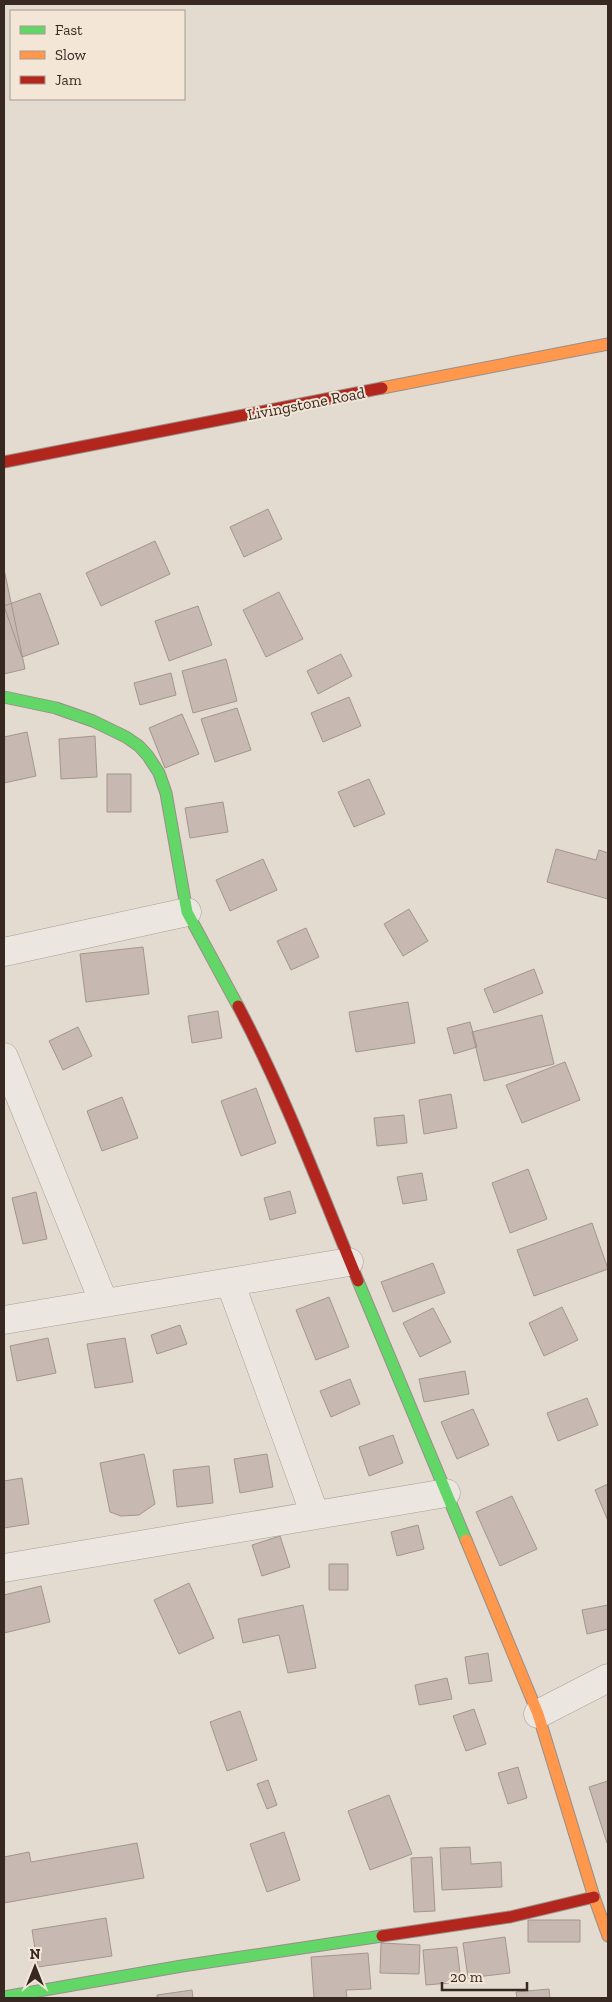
<svg xmlns="http://www.w3.org/2000/svg" width="612" height="2002" font-family="'Zilla Slab',serif">
<style>
.building{fill:#c7b8b1;stroke:#a3968f}
.lines{fill:none;stroke-linecap:round;stroke-linejoin:round}
.street-casing{stroke:#a9a098;stroke-width:29}
.fast-casing{stroke:#988f88;stroke-width:13}
.slow-casing{stroke:#988f88;stroke-width:13}
.jam-casing{stroke:#988f88;stroke-width:13}
.street{stroke:#ece6e0;stroke-width:28}
.fast{stroke:#63d668;stroke-width:11}
.slow{stroke:#ff974d;stroke-width:11}
.jam{stroke:#b3261e;stroke-width:11}
.labels{text-anchor:middle;stroke-width:4;stroke-linejoin:round;paint-order:stroke}
.street-label{font-size:16px;fill:#372821;stroke:#f3e6d7}
</style>
<rect width="100%" height="100%" fill="#e3dad0"/>
<path class="building" d="M268,509l14,30 -38,18 -14,-30z
M155,541l15,33 -69,32 -15,-33z
M4,569l21,100 -21,5z
M279,592l24,47 -37,18 -23,-47z
M40,593l19,51 -37,13 -18,-51z
M198,606l14,39 -43,16 -14,-40z
M341,654l11,22 -34,18 -11,-23z
M226,659l11,42 -44,12 -11,-42z
M171,673l5,22 -36,10 -6,-22z
M349,697l12,29 -38,16 -12,-29z
M237,708l14,42 -36,12 -14,-43z
M182,714l17,40 -34,14 -16,-40z
M27,732l9,44 -32,7v-46z
M95,736l2,41 -36,2 -2,-40z
M107,774h24v38h-24z
M369,779l16,35 -31,13 -16,-35z
M223,802l5,30 -38,6 -5,-30z
M556,849l40,11 3,-10 9,3v46l-61,-17z
M263,859l14,31 -47,21 -14,-31z
M409,909l19,32 -25,15 -19,-32z
M306,928l13,29 -28,13 -14,-29z
M143,947l6,47 -63,8 -6,-48z
M534,969l9,24 -49,20 -10,-24z
M408,1002l7,41 -59,9 -7,-40z
M218,1011l4,27 -30,5 -4,-27z
M542,1015l12,49 -70,17 -12,-49z
M470,1022l7,25 -23,7 -7,-26z
M78,1027l14,29 -29,14 -14,-29z
M565,1062l15,38 -58,23 -16,-38z
M256,1088l20,55 -35,13 -20,-55z
M451,1094l6,34 -33,6 -5,-34z
M122,1097l16,41 -36,13 -15,-40z
M404,1115l3,28 -30,3 -3,-28z
M528,1169l19,50 -37,14 -18,-50z
M422,1173l5,27 -24,4 -6,-27z
M290,1191l6,22 -26,7 -6,-22z
M36,1192l11,47 -24,5 -11,-46z
M592,1223l16,46 -74,27 -17,-46z
M433,1263l12,30 -52,19 -12,-30z
M329,1297l20,50 -33,13 -20,-50z
M562,1307l16,33 -34,16 -15,-33z
M433,1308l18,34 -31,15 -17,-34z
M180,1325l7,19 -30,10 -6,-19z
M48,1338l8,35 -39,8 -7,-35z
M125,1338l8,44 -38,6 -8,-44z
M465,1371l4,23 -45,8 -5,-23z
M350,1379l10,25 -29,13 -11,-26z
M587,1398l11,27 -40,16 -11,-28z
M473,1409l16,36 -32,14 -16,-37z
M393,1435l10,28 -34,13 -10,-29z
M144,1454l11,50 -16,11 -18,1 -11,-4 -10,-49z
M267,1454l6,33 -33,6 -6,-34z
M209,1466l4,37 -36,4 -4,-37z
M22,1478l7,46 -25,4v-47z
M608,1484v37l-13,-31z
M512,1496l25,53 -37,17 -24,-54z
M418,1525l6,24 -27,7 -6,-24z
M280,1536l10,31 -28,9 -10,-31z
M329,1564h19v26h-19z
M189,1583l25,55 -35,16 -25,-54z
M41,1586l9,36 -46,11v-38z
M303,1605l13,63 -28,5 -9,-38 -36,8 -5,-24z
M608,1605v24l-21,5 -5,-24z
M488,1653l4,28 -23,3 -4,-27z
M447,1678l5,21 -33,6 -4,-20z
M474,1709l12,35 -20,7 -13,-35z
M240,1711l17,49 -30,11 -17,-49z
M518,1767l9,31 -19,6 -10,-31z
M268,1780l9,25 -10,4 -10,-25z
M608,1781v62h-1l-18,-56z
M389,1795l23,59 -42,16 -22,-59z
M284,1832l16,48 -33,12 -17,-48z
M137,1843l7,35 -140,25v-46l25,-5 2,10z
M470,1847l1,17 30,-2 1,25 -60,3 -2,-42z
M432,1857l3,54 -21,1 -3,-54z
M106,1918l6,38 -74,11 -6,-37z
M528,1920h52v22h-52z
M505,1937l5,36 -42,5 -5,-35z
M381,1943l39,2 -1,29 -39,-1z
M457,1947l4,35 -35,3 -3,-35z
M368,1953l3,36 -25,1 1,8h-33l-3,-41z
M549,1989l1,9h-33l-1,-6z
M192,1990l1,8h-36v-3z"/>
<g class="lines">
<g class="street-casing">
<path id="street" d="M4,952l183,-40
M4,1057l100,246
M230,1282l85,233
M4,1320l345,-58
M4,1568l442,-75
M538,1714l70,-36"/>
</g>
<g class="fast-casing">
<path id="fast" d="M4,697l52,11 37,13 33,16 13,9 9,10 11,17 7,20 21,119 51,94
M358,1281l108,259
M4,1997l178,-31 200,-30"/>
</g>
<g class="slow-casing">
<path id="slow" d="M382,388l226,-44
M466,1540l72,174 56,183 14,39"/>
</g>
<g class="jam-casing">
<path id="jam" d="M4,462l378,-74
M238,1006c47,89 82,183 120,275
M382,1936l128,-19 84,-20"/>
</g>
<use href="#street" class="street"/>
<use href="#fast" class="fast"/>
<use href="#slow" class="slow"/>
<use href="#jam" class="jam"/>
</g>
<g class="labels">
<g class="street-label">
<text transform="translate(306 403) rotate(-11)" y="6">Livingstone Road</text>
</g>
</g>
<rect width="612" height="2002" fill="none" stroke="#372821" stroke-width="10"/>
<rect x="10" y="10" width="175" height="90" fill="#f3e6d7" stroke="#a89a8e"/>
<rect x="20" y="26" width="25" height="8" fill="#63d668" stroke="#a89a8e"/>
<text x="55" y="35" font-size="15" fill="#372821">Fast</text>
<rect x="20" y="51" width="25" height="8" fill="#ff974d" stroke="#a89a8e"/>
<text x="55" y="60" font-size="15" fill="#372821">Slow</text>
<rect x="20" y="76" width="25" height="8" fill="#b3261e" stroke="#a89a8e"/>
<text x="55" y="85" font-size="15" fill="#372821">Jam</text>
<g transform="translate(35 1967)" stroke="#f3e6d7" stroke-width="4" paint-order="stroke">
<path d="M0-4L9 19L0 12L-9 19Z" fill="#372821"/>
<text y="-8" font-size="14" font-weight="bold" text-anchor="middle" fill="#372821">N</text>
</g>
<path d="M442 1982v8h85v-8" fill="none" stroke="#372821" stroke-width="2.5"/>
<text x="450" y="1982" font-size="15" fill="#372821" stroke="#f3e6d7" stroke-width="4" paint-order="stroke">20 m</text>
</svg>
